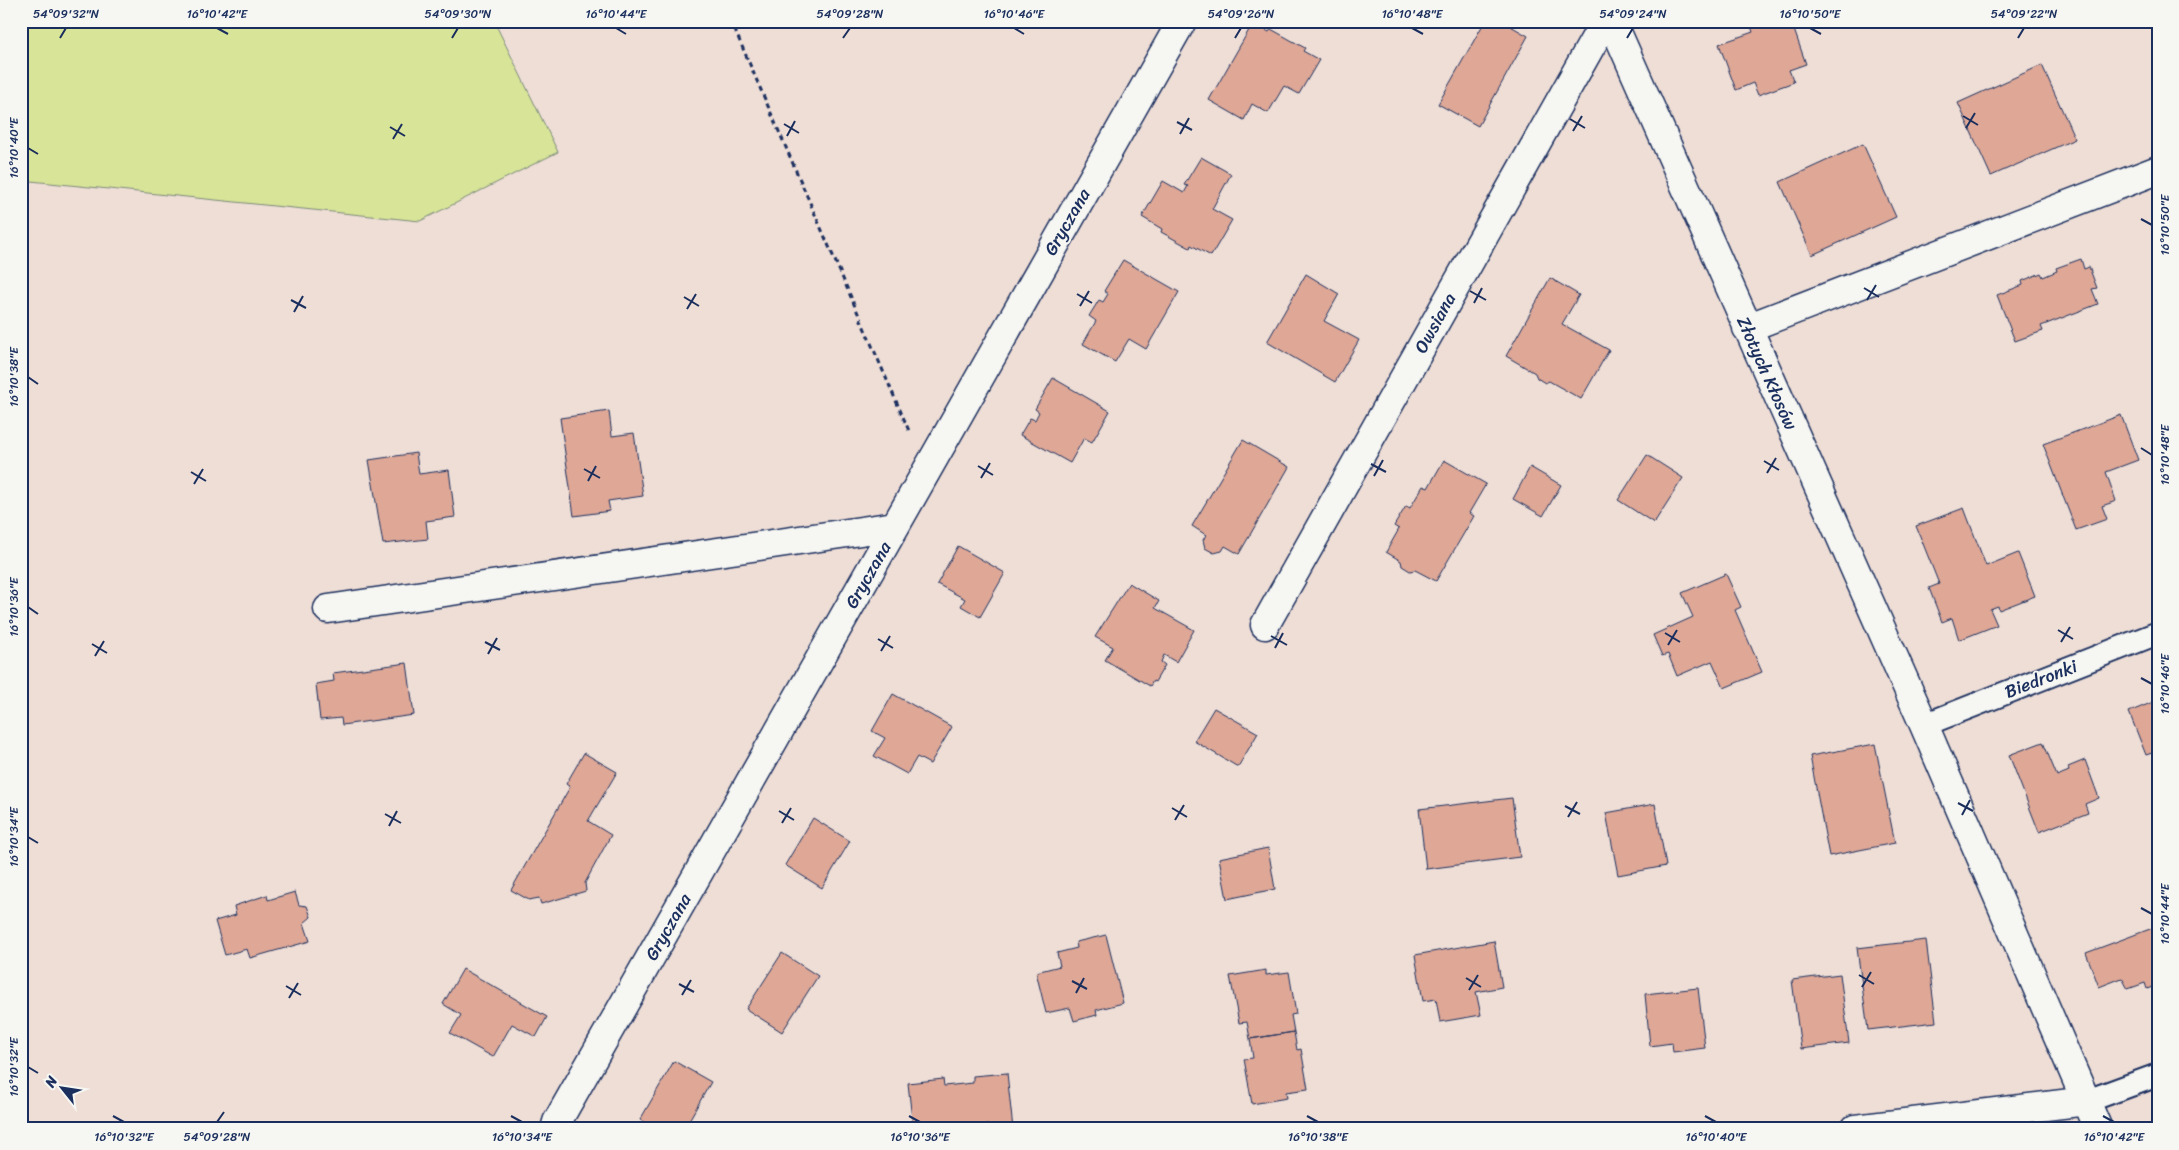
<svg xmlns="http://www.w3.org/2000/svg" width="2179" height="1150" font-family="Sriracha,sans-serif">
<style>
.green{fill:#d8e497;stroke:#7a8a7a}
.building{fill:#dea796;stroke:#1b2f5e}
.lines{fill:none;stroke-linecap:round;stroke-linejoin:round}
.service-casing{stroke:#1b2f5e;stroke-width:26}
.minor-casing{stroke:#1b2f5e;stroke-width:31}
.path{stroke:#1b2f5e;stroke-width:3;stroke-dasharray:5 4;stroke-linecap:butt}
.service{stroke:#f6f6f2;stroke-width:22}
.minor{stroke:#f6f6f2;stroke-width:28}
.ticks{fill:none;stroke:#1b2f5e;stroke-width:2}
.labels{text-anchor:middle;stroke-width:4;stroke-linejoin:round;paint-order:stroke}
.street-label{font-size:18px;fill:#1b2f5e;stroke:#f6f6f2}
.neatline{fill:none;stroke:#1b2f5e;stroke-width:2}
.ticks-label{font-size:12px;text-anchor:middle;fill:#1b2f5e}
</style>
<rect width="100%" height="100%" fill="#efded6"/>
<filter id="ink" filterUnits="userSpaceOnUse"><feTurbulence type="fractalNoise" baseFrequency=".02" numOctaves="2"/><feDisplacementMap in="SourceGraphic" scale="10" xChannelSelector="R" yChannelSelector="G"/><feConvolveMatrix kernelMatrix="1 2 1 2 8 2 1 2 1" color-interpolation-filters="sRGB"/></filter>
<g filter="url(#ink)">
<path class="green" d="M21,21h473l64,131 -138,69 -399,-41z"/>
<path class="building" d="M1485,21h17l26,15 -50,90 -40,-22z
M1758,21h13l1,4 10,-4h9l15,43 -17,6 5,12 -36,13 -5,-12 -17,7 -17,-46 34,-12 -3,-8z
M1253,23l16,9 2,-3 34,19 -2,3 16,9 -20,34 -15,-8 -16,27 -16,-9 -8,16 -35,-20z
M2042,65l33,74 -84,37 -33,-73z
M1863,144l33,73 -84,38 -32,-73z
M1201,157l30,17 -19,35 20,11 -21,36 -20,-11 -1,3 -29,-16 1,-3 -20,-12 21,-36 21,12 4,-7 -4,-1z
M2081,259l3,10 5,-2 8,21 -5,1 6,15 -57,22 2,5 -28,10 -18,-46 26,-10 -1,-4 19,-8 2,4 14,-6 -1,-3z
M1123,260l56,32 -33,57 -17,-10 -14,23 -32,-18 13,-23 -7,-5 10,-16 4,2 5,-8 -4,-3z
M1306,274l33,20 -15,27 35,19 -24,42 -68,-40z
M1550,278l29,17 -17,29 47,26 -28,49 -32,-18 -4,2 -8,-5 -2,-5 -29,-17z
M1053,378l57,33 -18,31 -8,-4 -14,25 -50,-28 10,-17 5,2 4,-8 -4,-3z
M609,411l3,25 22,-3 9,63 -35,5 2,10 -36,5 -14,-98z
M2121,415l17,45 -32,12 10,29 -14,5 5,13 -31,11 -33,-86z
M1243,440l46,27 -50,87 -14,-8 -3,5 -8,2 -9,-5 -2,-8 3,-5 -14,-9z
M416,453l3,21 30,-4 6,47 -29,4 2,18 -45,5 -14,-84z
M1647,455l36,23 -29,45 -36,-23z
M1444,460l42,24 -17,29 5,3 -38,65 -21,-11 -5,1 -8,-5 -1,-5 -15,-9 13,-23 -5,-3 12,-20 4,2 13,-22 5,2z
M1530,467l31,18 -18,31 -30,-17z
M1964,508l22,58 32,-13 17,43 -36,14 -1,-4 -8,3 7,16 -38,15 -7,-22 -10,4 -13,-34 10,-4 -23,-58z
M958,546l47,27 -25,44 -19,-11 4,-7 -28,-15z
M1726,574l15,33 -6,3 27,62 -38,16 -12,-27 -35,15 -9,-22 -6,2 -9,-21 40,-18 -11,-24z
M1129,583l30,18 -4,7 39,22 -18,32 -12,-7 -3,7 4,3 -10,17 -2,-1 -3,5 -45,-26 8,-13 -18,-10z
M407,663l7,52 -72,10 -1,-7 -21,2 -4,-36 18,-3 -1,-8z
M893,694l59,33 -22,37 -13,-7 -10,17 -33,-18 11,-18 -13,-7z
M2158,700v51l-12,4 -17,-43z
M1214,708l44,25 -20,34 -44,-26z
M2043,742l14,34 12,-5 -1,-4 17,-7 14,38 -14,6 3,9 -49,19 -30,-77z
M1875,744l20,99 -66,13 -19,-100z
M584,753l33,19 -29,49 23,14 -26,48 1,8 -45,13 -2,-6 -10,2 -18,-10 59,-103 -4,-3z
M1512,798l8,59 -94,12 -7,-60z
M1655,804l11,62 -48,9 -12,-62z
M813,818l37,23 -28,47 -37,-23z
M1268,848l7,41 -48,10 -8,-41z
M295,892l4,13 8,1 4,11 -7,6 6,18 -60,17 -3,-9 -22,6 -10,-34 21,-6 -2,-9 33,-11 1,5z
M2158,926v59l-11,4 -2,-6 -17,6 -6,-11 -23,9 -13,-34z
M1106,935l17,68 -27,7 1,5 -23,6 -4,-13 -24,5 -10,-41 24,-6 -3,-13 20,-5 -1,-6z
M1926,940l10,82 -68,8 -11,-82z
M1494,941l8,46 -26,5 5,23 -41,7 -4,-23 -13,2 -8,-46z
M782,953l36,23 -36,56 -36,-23z
M463,969l84,48 -11,20 -24,-13 -19,33 -43,-24 11,-18 -18,-11z
M1266,970v5l23,-3 7,42 -5,1 3,17 -44,7 -3,-17 -8,1 -9,-47z
M1840,974l9,69 -48,6 -9,-69z
M1698,988l7,60 -32,4 -1,-9 -22,3 -5,-52z
M1294,1032l3,18 4,-1 7,40 -22,3 1,6 -35,6 -8,-45 9,-1 -3,-19z
M674,1061l37,21 -27,47h-27l-17,-9z
M1007,1073l6,56h-25v-4l-8,1v3h-67l-5,-46 35,-4 1,7 29,-3v-7z"/>
<g class="lines">
<g class="service-casing">
<path id="service" d="M1924,725l234,-92
M2087,1101l71,-26"/>
</g>
<g class="minor-casing">
<path id="minor" d="M1612,21l312,704 174,404
M1747,328l411,-158
M328,609l567,-83
M1265,625l340,-604
M555,1129l2,-7 625,-1101
M1855,1129l232,-28"/>
</g>
<path class="path" d="M731,21l179,412"/>
<use href="#service" class="service"/>
<use href="#minor" class="minor"/>
</g>
</g>
<path class="ticks" d="M217,28l11,6M616,28l10,6M1014,28l10,6M1412,28l11,6M1810,28l11,6M60,38l6,-10M452,38l6,-10M843,38l7,-10M1235,38l6,-10M1627,38l6,-10M2018,38l6,-10M1963,116l15,9M1570,119l15,9M1177,122l15,8M784,124l15,9M390,127l15,9M1966,128l9,-15M1573,131l9,-15M1180,134l9,-16M787,136l8,-15M393,139l9,-15M28,148l10,6M2141,219l11,6M1864,288l15,9M1470,291l16,9M1077,294l15,9M684,297l15,9M291,300l15,8M1867,300l9,-15M1474,303l8,-15M1080,306l9,-15M687,309l9,-15M294,312l9,-16M28,377l10,7M2141,448l11,7M1764,461l15,9M1371,464l15,8M978,466l15,9M584,469l16,9M191,472l15,9M1767,473l9,-15M1374,476l9,-16M981,478l9,-15M588,481l8,-15M194,484l9,-15M28,607l10,7M2058,630l15,9M1665,633l15,9M1271,636l16,9M878,639l15,9M485,642l15,8M2061,642l9,-15M92,644l15,9M1668,645l9,-15M1275,648l8,-15M881,651l9,-15M488,654l9,-16M95,656l9,-15M2141,678l11,6M1958,803l15,8M1565,806l15,8M1172,808l15,9M779,811l15,9M385,814l16,9M1962,815l8,-15M1568,817l9,-15M1175,820l9,-15M782,823l9,-15M389,826l8,-15M28,837l10,6M2141,908l11,6M1859,975l15,9M1466,978l15,9M1072,981l15,8M679,984l15,8M286,986l15,9M1862,987l9,-15M1469,990l9,-15M1076,993l8,-15M682,995l9,-15M289,998l9,-15M28,1067l10,6M113,1116l11,6M511,1116l11,6M909,1116l11,6M1307,1116l11,6M1705,1116l11,6M2103,1116l11,6M217,1122l7,-10"/>
<g class="labels">
<g class="street-label">
<text transform="translate(1067 222) rotate(-60)" y="6">Gryczana</text>
<text transform="translate(1435 323) rotate(-61)" y="6">Owsiana</text>
<text transform="translate(1767 373) rotate(66)" y="6">Złotych Kłosów</text>
<text transform="translate(868 575) rotate(-60)" y="6">Gryczana</text>
<text transform="translate(2041 679) rotate(-21)" y="6">Biedronki</text>
<text transform="translate(668 927) rotate(-60)" y="6">Gryczana</text>
</g>
</g>
<rect width="2179" height="1150" fill="none" stroke="#f6f6f2" stroke-width="55"/>
<g transform="translate(62 1088) rotate(300)" stroke="#f6f6f2" stroke-width="4" paint-order="stroke">
<path d="M0-4L9 19L0 12L-9 19Z" fill="#1b2f5e"/>
<text y="-8" font-size="14" font-weight="bold" text-anchor="middle" fill="#1b2f5e">N</text>
</g>
<rect x="28" y="28" width="2124" height="1094" class="neatline"/>
<g class="ticks-label">
<text x="66" y="18">54°09'32"N</text>
<text x="217" y="18">16°10'42"E</text>
<text x="458" y="18">54°09'30"N</text>
<text x="616" y="18">16°10'44"E</text>
<text x="850" y="18">54°09'28"N</text>
<text x="1014" y="18">16°10'46"E</text>
<text x="1241" y="18">54°09'26"N</text>
<text x="1412" y="18">16°10'48"E</text>
<text x="1633" y="18">54°09'24"N</text>
<text x="1810" y="18">16°10'50"E</text>
<text x="2024" y="18">54°09'22"N</text>
<text transform="translate(14 148) rotate(-90)" y="4">16°10'40"E</text>
<text transform="translate(2165 225) rotate(-90)" y="4">16°10'50"E</text>
<text transform="translate(14 377) rotate(-90)" y="4">16°10'38"E</text>
<text transform="translate(2165 455) rotate(-90)" y="4">16°10'48"E</text>
<text transform="translate(14 607) rotate(-90)" y="4">16°10'36"E</text>
<text transform="translate(2165 684) rotate(-90)" y="4">16°10'46"E</text>
<text transform="translate(14 837) rotate(-90)" y="4">16°10'34"E</text>
<text transform="translate(2165 914) rotate(-90)" y="4">16°10'44"E</text>
<text transform="translate(14 1067) rotate(-90)" y="4">16°10'32"E</text>
<text x="124" y="1141">16°10'32"E</text>
<text x="217" y="1141">54°09'28"N</text>
<text x="522" y="1141">16°10'34"E</text>
<text x="920" y="1141">16°10'36"E</text>
<text x="1318" y="1141">16°10'38"E</text>
<text x="1716" y="1141">16°10'40"E</text>
<text x="2114" y="1141">16°10'42"E</text>
</g>
</svg>
